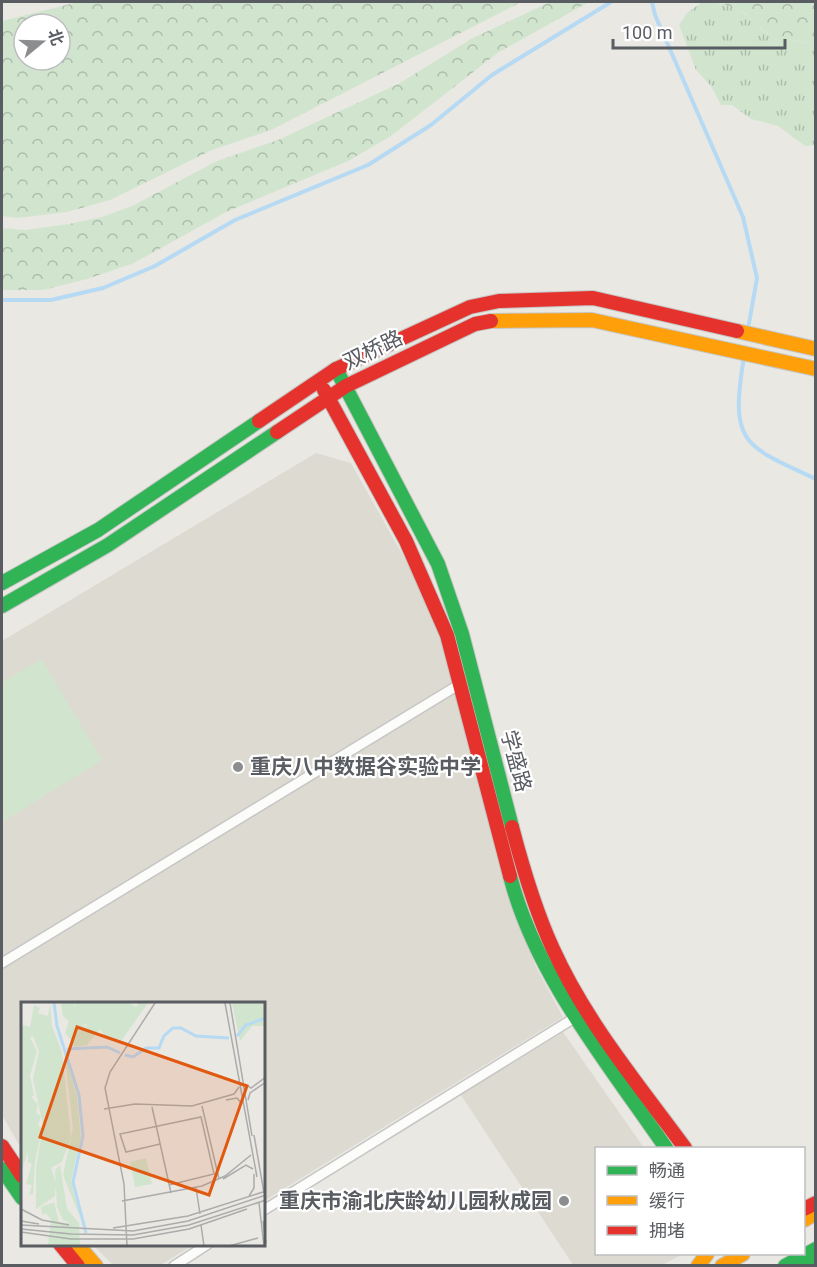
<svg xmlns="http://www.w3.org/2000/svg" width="817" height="1267" font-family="Roboto,'Noto Sans SC',sans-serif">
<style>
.education{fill:#dddad2}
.grass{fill:url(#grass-tufts)}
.forest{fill:url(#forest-crowns);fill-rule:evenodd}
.pitch{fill:#d1e5ce}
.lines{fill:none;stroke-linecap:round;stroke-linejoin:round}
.stream{stroke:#b6d9f4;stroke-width:4}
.street-casing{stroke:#c6c6c5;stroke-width:12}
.fast-casing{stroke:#c5c5c3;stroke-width:16}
.slow-casing{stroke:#c5c5c3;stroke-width:16}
.jam-casing{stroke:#c5c5c3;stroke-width:16}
.street{stroke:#fcfcfb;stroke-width:9}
.fast{stroke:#30b455;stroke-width:14}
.slow{stroke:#ff9f0a;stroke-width:14}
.jam{stroke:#e5322d;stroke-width:14}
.poi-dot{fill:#8b8d8e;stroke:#fff;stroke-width:2}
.labels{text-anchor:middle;stroke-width:4.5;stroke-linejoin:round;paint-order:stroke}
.street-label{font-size:21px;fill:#595c61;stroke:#fff}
.poi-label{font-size:21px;font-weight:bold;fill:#595c61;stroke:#fff;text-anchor:start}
.inset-river{fill:none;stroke:#b6d9f4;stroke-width:3}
.inset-road{fill:none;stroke:#abacab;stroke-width:1.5}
.view{fill:#e15910;fill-opacity:0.15;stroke:#e15910;stroke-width:3}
.inset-edge{fill:none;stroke:#595c61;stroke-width:3}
</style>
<defs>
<pattern id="grass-tufts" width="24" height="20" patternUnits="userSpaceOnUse" patternTransform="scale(1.5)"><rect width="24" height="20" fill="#d1e5ce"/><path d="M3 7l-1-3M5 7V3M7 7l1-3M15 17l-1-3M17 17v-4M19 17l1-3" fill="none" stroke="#adbdab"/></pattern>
<pattern id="forest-crowns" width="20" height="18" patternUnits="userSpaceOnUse" patternTransform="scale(1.5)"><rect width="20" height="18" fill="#d1e5ce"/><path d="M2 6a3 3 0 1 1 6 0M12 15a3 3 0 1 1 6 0" fill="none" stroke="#adbdab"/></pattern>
</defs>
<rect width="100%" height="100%" fill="#e9e8e3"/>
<path class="education" d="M316,453l35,10 73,130 16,43 67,258 30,75 26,48 -299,184v-198h-242v147l-20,-35v-474z
M563,1032l81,116h-48v106h87l-21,11h-89l-112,-170z
M93,1245h100l-34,21 -46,-1z"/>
<path class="grass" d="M702,2c19,0 38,5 52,19 4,3 6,8 10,10 16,9 34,10 51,13v101l-10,1 -27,-20 -27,-7 -19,-14h-11l-10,-19 -15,-16 -17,-45 8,-12z"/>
<path class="forest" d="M78,2h443l-250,128 -59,20 -102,50 -43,12 -49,6 -16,-2v-195zM24,24h36v36h-36z
M550,2h39l-90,50 -108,84 -43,25 -122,51 -92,51 -47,16 -44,11h-41v-62l23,2 44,-6 33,-7 30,-11 85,-45 61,-21 122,-57 71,-44z
M719,2h96v42l-41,-7 -11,-7 -18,-17z"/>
<path class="pitch" d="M41,659l61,101 -100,62v-139z"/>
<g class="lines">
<path class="stream" d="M652,2l3,13 88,202 14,61 -9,51
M2,300h49l52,-12 52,-22 80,-46 133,-55 63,-40 61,-50 119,-73
M744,357c-14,85 -3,88 72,122"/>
<g class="street-casing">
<path id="street" d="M2,963l458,-279
M264,1210l312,-193
M174,1266l34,-22"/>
</g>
<g class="fast-casing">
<path id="fast" d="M336,369l102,195 24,70 50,193
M2,583l96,-53 161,-109
M2,606l106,-61 169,-113
M510,876c26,101 98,187 156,272
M2,1169l20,29
M785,1266l31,-17
M807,1266l9,-9"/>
</g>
<g class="slow-casing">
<path id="slow" d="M491,321l101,-1 224,49
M737,331l79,18
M804,1220l12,-7
M77,1244l19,22
M698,1266l9,-12
M722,1266l21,-12"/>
</g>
<g class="jam-casing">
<path id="jam" d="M324,390l82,151 41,94 63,241
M259,421l77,-52 134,-62 29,-6 94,-3 144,33
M277,432l69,-46 129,-62 16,-3
M512,827c11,42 23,83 41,122 33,73 85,135 132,199
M2,1146l20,30
M804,1209l12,-6
M60,1244l18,22"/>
</g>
<use href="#street" class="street"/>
<use href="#fast" class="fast"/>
<use href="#slow" class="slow"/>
<use href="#jam" class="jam"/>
</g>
<g class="poi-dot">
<circle cx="238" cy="767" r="6"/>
<circle cx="564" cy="1201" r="6"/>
</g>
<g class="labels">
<g class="street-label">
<text transform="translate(373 350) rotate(-26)" y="7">双桥路</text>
<text transform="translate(516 761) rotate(75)" y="7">学盛路</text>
</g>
<g class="poi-label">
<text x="250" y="774">重庆八中数据谷实验中学</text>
<text x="552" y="1208" text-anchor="end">重庆市渝北庆龄幼儿园秋成园</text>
</g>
</g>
<g transform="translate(21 1002)">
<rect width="244" height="244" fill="#e9e8e3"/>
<path d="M53,1h54l8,4 3,-4h9l-27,38 -15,-3 -6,-9 -13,16 -13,2 -2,-6 15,-17z" fill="#d1e5ce"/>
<path d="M40,1h13v3l7,1 6,15 -15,19 -7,-8 4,-12 -6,-5zM29,2l2,22 10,26 9,85 -9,25 -11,6 5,15 -1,13 -19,13v-40l7,-44 -10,-46 6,-28 -6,-15 -3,2 7,13 -7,25 4,19 -3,2 7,7 -2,9 5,3 -3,9 4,4 -7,33 -2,32 -4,1 3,-10 -6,-1 6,-20 -4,-2v-10l-7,20v-144l1,-3 8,2 4,-22 6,3 -2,5 10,3zM31,3l25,92 4,41 -10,43 11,41 -19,-47 10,-47 -9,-77zM110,7l4,4 -2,7 -9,2 1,3 -7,-4 -4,4v-13l14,6zM39,163l7,44 12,14 1,23 -32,-1 3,-25 -5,-7 -4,2 -1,-8 13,-5 5,20 12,1 -8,-3 -6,-13 -2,-37z" fill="#d1e5ce"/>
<path d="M211,1h33v23h-13l-12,15z" fill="#d1e5ce"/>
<path d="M125,156l6,26 -17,3 -5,-25z" fill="#d1e5ce"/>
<path class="inset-river" d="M33,1l3,23 22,69 4,41 -10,46 13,51M216,34l9,-11 20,-7M46,47l40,-2 13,6M104,53l8,2 13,-9h13l5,-12 9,-8h8l15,8 33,2"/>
<path class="inset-road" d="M204,1l32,174M209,1l22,133M224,82l6,4 15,-11M205,98l11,-2 5,6M227,98l2,-7 16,-11M181,104l17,73M131,105l19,86M83,107l31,-5 57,2 42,-12 5,-7M233,133l10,58M139,142l-34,8 -6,-18 81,-17 13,57 -45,11M202,177l23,-14 7,4M175,186l4,26M228,194l5,-8v-14M101,199l80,-15 23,-10 26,-21M238,201l5,43M0,207l21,11 27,5M0,219l18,3M242,219l3,22M0,223l112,6 55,-10 78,-26M180,223l3,21M92,226l75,-12 78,-25M0,227l50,5 62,1 56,-10 77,-25M0,230l50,7h62l56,-10 58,-20M106,244l-3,-62 -19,-96 5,-16 45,-69M208,244l29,-8"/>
<path class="view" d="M56,25l170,59 -38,109 -169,-58z"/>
<rect width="244" height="244" class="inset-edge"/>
</g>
<rect width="817" height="1267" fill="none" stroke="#595c61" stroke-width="6"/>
<rect x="595" y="1147" width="210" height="108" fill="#ffffff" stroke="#bdbec0" stroke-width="1.5"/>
<rect x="607" y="1166" width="30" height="9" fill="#30b455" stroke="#bdbec0" stroke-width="1.5"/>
<text x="649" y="1177" font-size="18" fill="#595c61">畅通</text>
<rect x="607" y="1196" width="30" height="9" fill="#ff9f0a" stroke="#bdbec0" stroke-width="1.5"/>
<text x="649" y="1207" font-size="18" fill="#595c61">缓行</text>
<rect x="607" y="1226" width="30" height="9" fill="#e5322d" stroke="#bdbec0" stroke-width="1.5"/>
<text x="649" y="1237" font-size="18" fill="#595c61">拥堵</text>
<g transform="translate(42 42) rotate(71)"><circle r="28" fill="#ffffff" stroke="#bdbec0" stroke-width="1.5"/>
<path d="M0-4.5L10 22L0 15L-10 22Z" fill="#8b8d8e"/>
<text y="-9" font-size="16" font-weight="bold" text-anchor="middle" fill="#595c61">北</text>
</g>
<path d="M613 39v9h172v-9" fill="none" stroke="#595c61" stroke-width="3"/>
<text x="622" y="39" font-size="18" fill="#595c61" stroke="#ffffff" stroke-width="4.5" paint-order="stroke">100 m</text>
</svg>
